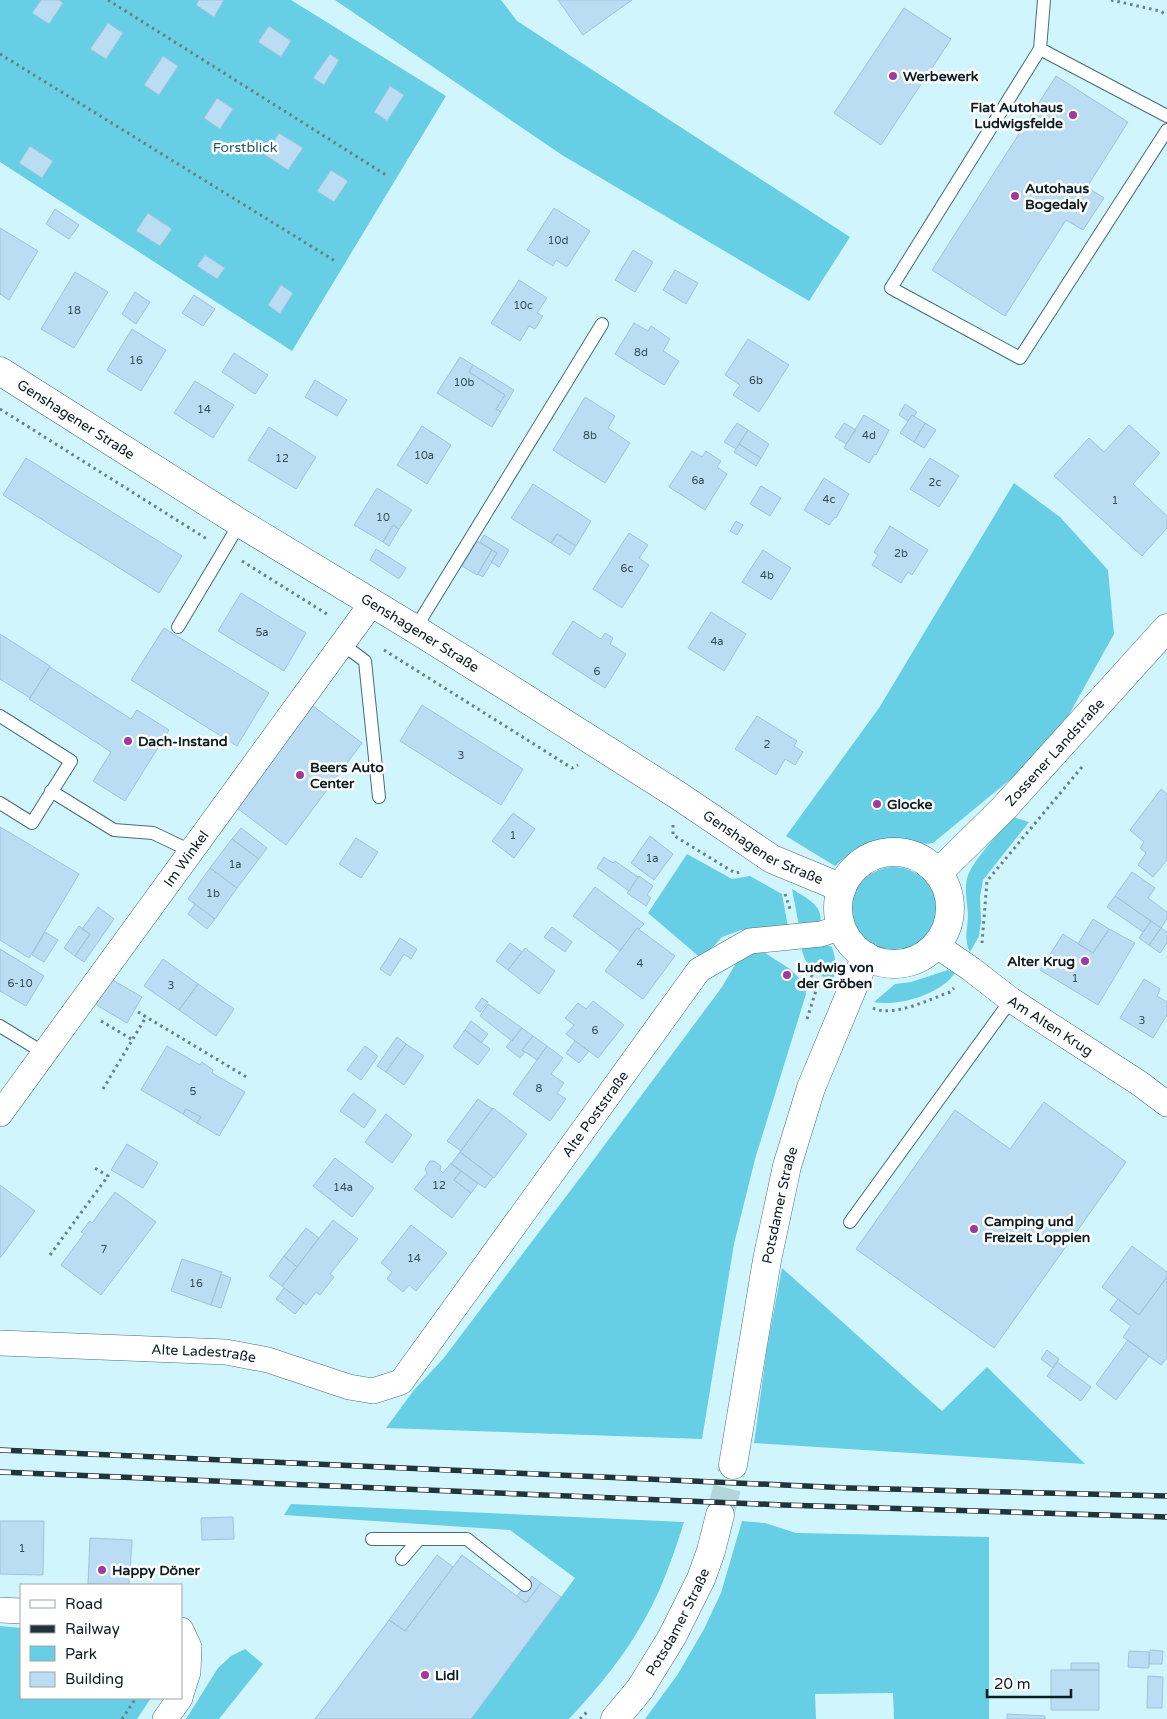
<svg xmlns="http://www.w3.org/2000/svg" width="1167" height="1719" font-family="'Varela Round',sans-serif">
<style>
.green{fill:#66cee5}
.building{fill:#bbddf3;stroke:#a1c2d8}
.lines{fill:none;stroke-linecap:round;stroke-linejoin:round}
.secondary-tunnel{stroke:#b3d5dc;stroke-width:28;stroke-dasharray:28 14;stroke-linecap:butt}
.lane-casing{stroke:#466e78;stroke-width:14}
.street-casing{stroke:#466e78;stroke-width:26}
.secondary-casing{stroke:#466e78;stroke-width:29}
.path{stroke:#678187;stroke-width:3;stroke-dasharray:2.5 4;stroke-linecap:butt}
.lane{stroke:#fff;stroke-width:12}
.street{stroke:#fff;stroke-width:25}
.secondary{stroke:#fff;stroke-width:28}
.rail-casing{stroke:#213439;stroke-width:5.5}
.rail{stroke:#fff;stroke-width:4;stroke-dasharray:11;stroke-linecap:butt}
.poi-dot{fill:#9f399d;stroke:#fff;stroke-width:2}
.labels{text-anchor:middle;stroke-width:5;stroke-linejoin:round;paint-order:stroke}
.number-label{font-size:11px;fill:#384d56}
.poi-label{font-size:14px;font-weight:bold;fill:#0c1d21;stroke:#fff;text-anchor:start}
.park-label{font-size:14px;fill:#215b68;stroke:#fff}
.street-label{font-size:14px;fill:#0c1d21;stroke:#fff}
</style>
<rect width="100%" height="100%" fill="#d1f5fd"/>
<path class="green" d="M0,0h291l155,96 -154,255 -292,-189z
M335,0h166l16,21 333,216 -41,64 -247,-146z
M1014,483l46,34 48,53 6,64 -48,86 -48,53 -85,70c-10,2 -17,-1 -27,-2 -30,-4 -49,6 -71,25l-49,-30 93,-128z
M1013,817l16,5 -46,58 -3,17 1,24 -2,15 -9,16c-6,-12 -3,-21 -2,-34 0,-13 -4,-27 -1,-39 3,-16 34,-48 46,-62z
M687,854l45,25 18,-3 32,18 6,33 -47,3 -19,7 -20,22 -54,-46z
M852 909a42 42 0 1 1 84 0a42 42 0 1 1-84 0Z
M792,889c12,8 32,16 28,33l-21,4z
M826,945l6,2c4,12 5,23 0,35 -18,-11 -26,-14 -31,-35z
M759,949l31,20 15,15 1,10 -51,165 -21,85 -32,195 -316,-11 28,-38 29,-31 140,-185 139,-187 17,-29z
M948,970l7,3c-14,21 -57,34 -81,29l21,-18 16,-2z
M782,1268l160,143 45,-44 98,97 -331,-21 13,-95z
M291,1504l393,18c-10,32 -21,64 -37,93 -20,38 -49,73 -78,104h-98l104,-141 -65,-48 -226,-15z
M742,1521l23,2 31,10 193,4v182h-95l-1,-26 -78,1 1,25h-171l33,-45 26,-45 17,-36z
M0,1626l21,2v70h130l-14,21h-137z
M245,1649l18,15 -44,55h-33l32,-51 13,-12z"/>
<path class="building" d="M41,0h18l4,3 -14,21 -17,-11z
M199,0h25l-10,17 -18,-12z
M558,0h74l-49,35z
M904,8l47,31 -70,106 -47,-32z
M108,23l15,10 -17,26 -16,-10z
M269,26l22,15 -10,16 -23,-15z
M330,54l9,6 -15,25 -11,-7z
M163,56l15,10 -19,29 -15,-10z
M1056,76l72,46 -41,65 17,11 -21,32 -17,-10 -61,96 -73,-46z
M390,86l14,9 -17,26 -13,-9z
M217,98l16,11 -13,20 -16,-11z
M279,133l24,15 -15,22 -23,-15z
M30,146l23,15 -11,17 -23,-15z
M331,170l17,11 -14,21 -17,-11z
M554,208l36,23 -23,36 -11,-7 -3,6 -26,-16z
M55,209l24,16 -10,14 -23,-15z
M148,213l24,16 -12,17 -24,-15z
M0,228l38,23 -29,49 -9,-6z
M633,250l20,12 -18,30 -20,-12z
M205,255l20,13 -8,11 -20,-13z
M675,270l23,13 -12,21 -23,-14z
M75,272l33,20 -34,56 -33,-19z
M519,280l28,18 -10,15 6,3 -8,13 -6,-3 -9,15 -29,-18z
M281,285l12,8 -13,21 -12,-9z
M135,292l15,10 -14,22 -14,-10z
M194,295l21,14 -12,17 -21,-13z
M634,323l14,8 3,-5 19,13 -7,12 16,10 -15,24 -49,-31z
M132,329l34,21 -25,41 -34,-21z
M748,339l41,26 -30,47 -26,-17 7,-10 -15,-10z
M234,353l34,22 -13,19 -33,-22z
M460,357l13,8 -4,7 36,23 -9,14 5,3 -9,15 -55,-34z
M473,365l41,25 -13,22 -5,-3 9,-14 -36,-23z
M315,380l32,20 -10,16 -32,-19z
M195,381l39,24 -21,33 -39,-25z
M585,397l30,19 -7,12 22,15 -25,40 -52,-33z
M905,404l12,8 -3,4 -2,-1 -4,6 -9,-6z
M864,415l25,15 -13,25 -1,-1 -6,9 -25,-15z
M912,415l13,8 -11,19 -14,-9z
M737,423l11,7 -12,19 -12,-7z
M844,423l12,7 -10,14 -11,-7z
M925,423l11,7 -12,18 -10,-6z
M1129,425l31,28 -27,31 34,32v12l-25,28 -88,-80 35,-38 15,14z
M422,426l29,19 -24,39 -30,-19z
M269,427l47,30 -20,32 -48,-29z
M748,430l21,14 -8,14 -22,-14z
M739,444l22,14 -5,8 -22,-14z
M692,451l10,6 4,-6 15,10 -4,6 10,7 -22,36 -36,-23z
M26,458l156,98 -23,37 -156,-98z
M930,458l29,18 -20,31 -29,-18z
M824,478l25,16 -13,24 -1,-1 -6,8 -25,-15z
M533,484l58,37 -15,25 -19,-12 -6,9 -40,-25z
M761,486l20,12 -11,18 -20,-12z
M377,488l35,22 -13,19 -6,-4 -10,17 -29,-17z
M736,521l7,4 -6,10 -7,-4z
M393,525l6,4 -10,17 -6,-4z
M890,526l38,24 -16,25 -4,-3 -7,11 -29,-18 6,-10 -4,-3z
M629,533l19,12 -9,13 10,7 -27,43 -29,-19z
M557,534l19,12 -6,9 -19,-12z
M484,535l25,15 -10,17 -8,-5 6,-9 -17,-11z
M477,541l15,9 -15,25 -15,-9z
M376,549l30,19 -7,11 -29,-19z
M492,550l5,3 -14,24 -5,-3z
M763,550l28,18 -20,32 -29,-18z
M241,593l65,40 -22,38 -66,-40z
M711,612l35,22 -22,37 -36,-23z
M573,621l28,18 4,-6 8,5 -3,6 16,10 -21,34 -53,-34z
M164,628l105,65 -32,53 -106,-66z
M0,634l50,32 -20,32 -30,-19z
M50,667l81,52 6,-9 32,20 -44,71 -32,-20 18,-29 -82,-53z
M422,705l101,64 -22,36 -101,-64z
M313,706l49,37 -76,102 -49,-37z
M757,716l40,25 -3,5 9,6 -8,13 -10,-6 -9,16 -41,-26z
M1161,789l6,5v66l-14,17 -15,-12 8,-12 -6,-5 4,-6 -14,-12z
M513,813l22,16 -21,29 -22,-17z
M0,827l79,47 -50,84 -29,-18z
M241,828l26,20 -8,11 -27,-20z
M650,836l23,18 -19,26 -23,-17z
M356,838l22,14 -17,26 -22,-14z
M232,839l27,20 -22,29 -27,-20z
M604,857l9,6 2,-2 23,16 -9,14 -32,-23z
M210,868l27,20 -22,31 -27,-20z
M1132,872l23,16 -7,10 19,14v7l-6,9 -46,-32z
M639,876l14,10 -6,9 4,3 -5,8 -19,-13z
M595,887l49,37 -5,5 -2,-1 -17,23 -47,-35z
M1115,896l36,25 -8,11 -36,-25z
M195,904l20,15 -8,10 -19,-15z
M98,907l16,12 -30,43 -9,-6 15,-22 -8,-5z
M1093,919l16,10 -16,24 -15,-9z
M1151,921l10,7 -12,17 -10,-7z
M79,926l11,8 -15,22 -11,-8z
M552,927l20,15 -7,10 -21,-15z
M637,928l38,28 -32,43 -38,-28z
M1161,928l6,4v11l-7,10 -11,-8z
M1109,929l26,14 -37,62 -58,-35 23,-36 30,19z
M45,932l13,8 -14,22 -12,-7z
M400,938l17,11 -6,10 -7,-5 -14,22 -10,-7z
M510,943l12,9 -14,18 -12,-9z
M525,948l30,23 -16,23 -31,-24z
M0,949l44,27 -18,30 -26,-15z
M163,959l35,25 -19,26 -35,-24z
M111,979l31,18 -15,26 -34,-20z
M1144,979l16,10 -3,7 10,6v13l-14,23 -33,-20z
M198,984l36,25 -18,27 -37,-26z
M482,998l6,4 -8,10 -5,-4z
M593,1001l31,24 -26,33 -32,-24 8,-9 -9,-7 13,-15 8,6z
M488,1004l34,24 -10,13 -32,-25z
M471,1021l17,13 -7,9 -16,-13z
M522,1028l11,8 -11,14 3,2 -5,6 -14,-11z
M465,1030l25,19 -12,16 -25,-18z
M533,1036l14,10 -10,14 -15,-10z
M397,1037l9,7 -20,28 -9,-6z
M575,1041l14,10 -10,12 -13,-10z
M406,1044l18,12 -20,29 -18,-13z
M167,1046l33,19 2,-3 11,8 -1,3 33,19 -26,44 -22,-13 4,-6 -15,-8 -3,5 -42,-24z
M365,1046l13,10 -17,24 -14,-10z
M547,1046l16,12 -12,16 13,9 -7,10 9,6 -16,22 -37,-27z
M353,1093l23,17 -12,18 -24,-17z
M478,1099l14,10 -31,42 -14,-10z
M1044,1102l82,60 -132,186 -138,-99 99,-139 55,39z
M493,1108l34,26 -33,44 -34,-26z
M186,1109l15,8 -4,6 -14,-9z
M386,1114l26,21 -20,28 -27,-21z
M127,1144l31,19 -15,25 -32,-18z
M460,1152l33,25 -8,11 -34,-24z
M335,1158l39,30 -22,29 -39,-31z
M430,1161h4l7,5 -1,4 3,3 8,-10 10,8 -7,9 17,13 -19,25 -38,-29 13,-16 -2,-4z
M461,1171l17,13 -7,9 -17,-13z
M0,1185l35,26 -35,47z
M115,1192l41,30 -55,73 -40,-30 23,-31 -3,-2 9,-11 2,2z
M333,1220l25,19 -28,35 4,3 -14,18 -4,-3 -10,13 -24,-19z
M411,1225l36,28 -31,38 -7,-6 -6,7 -16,-13 5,-7 -11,-9z
M306,1228l13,10 -22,29 -13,-11z
M1132,1246l35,26v5l-28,38 -37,-28z
M284,1256l13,11 -15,19 -13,-10z
M182,1259l40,13 -11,33 -40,-14z
M221,1274l10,4 -10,30 -10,-3z
M1167,1277v81l-6,7 -38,-28 8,-11 -21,-16 8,-11 21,16z
M284,1288l20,15 -9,11 -19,-15z
M1128,1340l21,16 -33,44 -20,-16z
M1047,1350l12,9 -6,9 -12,-9z
M1057,1362l34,25 -10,14 -34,-25z
M233,1517l1,22 -32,1 -1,-22z
M0,1521h44l-1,54 -43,-1z
M90,1538l42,2 -3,45 -41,-1z
M437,1555l16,12 -48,64 -16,-11z
M462,1555l64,48 15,-20 20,14 -90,122h-156l74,-99 16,11z
M532,1576l9,7 -15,20 -9,-7z
M1150,1650l13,1 -1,13h-13z
M1129,1651l20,1v16l-21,-1z
M1071,1663h28v7h-28z
M1051,1670h48v40h-48z
M1148,1676l15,1 -1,31h-15z
M1007,1714l38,2v3h-38z"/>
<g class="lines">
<path class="secondary-tunnel" d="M720,1515l13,-50"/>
<g class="lane-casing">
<path id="lane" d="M1044,0l-4,49 -149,239 129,70 147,-228
M1040,49l127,67
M178,627l62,-104
M415,629l187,-305
M342,644l23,17 14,136
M0,716l71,45 -39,62 -32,-20
M51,791l63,39 39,3 38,18
M0,1026l44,27
M850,1222l161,-222
M372,1539h95l58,46
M402,1559l17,-20"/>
</g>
<g class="street-casing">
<g id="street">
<path id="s1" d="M936,945l35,24 40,31 128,83 28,21"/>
<path id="s2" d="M0,1114l372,-511"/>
<path id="s3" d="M0,1343l226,9 42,8 81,27 24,4 28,-9 298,-412 51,-29 71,-7 21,-7"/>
<path d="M0,1610l21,1"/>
<path d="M181,1630l8,17 -1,25 -7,22"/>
<path d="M165,1719l15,-21"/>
</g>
</g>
<g class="secondary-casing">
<g id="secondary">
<path id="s4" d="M0,371l240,152 175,106 102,64 162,103 93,63 70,29"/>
<circle cx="894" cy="908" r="56"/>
<path id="s5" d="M938,873l66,-65 163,-180"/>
<path id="s6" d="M733,1465l34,-205 20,-94 24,-78 55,-132"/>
<path id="s7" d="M615,1719l25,-30 32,-52 29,-58 10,-28 9,-36"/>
</g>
</g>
<path class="path" d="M108,0l278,175
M1111,0l49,11 7,4
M0,54l335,207
M0,409l207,130
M242,561l88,55
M384,650l188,118 6,-3
M673,825v10l62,38 6,-1
M785,894l5,15
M982,943l5,-62 95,-114
M798,962l1,5 26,18
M873,1008c20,10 57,-9 77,-16l4,-4
M138,1012l110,66
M807,1019l12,-38
M101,1021l32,19
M103,1089l43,-72
M50,1255l58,-79 -15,-9
M122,1719l14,-21
M580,1719l8,-8"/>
<use href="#lane" class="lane"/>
<use href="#street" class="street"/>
<use href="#secondary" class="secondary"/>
<g class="rail-casing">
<path id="rail" d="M0,1450l849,38 318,8
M0,1472l783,33 384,12"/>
</g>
<use href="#rail" class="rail"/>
</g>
<g class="poi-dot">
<circle cx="893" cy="76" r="5"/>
<circle cx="1073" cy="115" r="5"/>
<circle cx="1015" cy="196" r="5"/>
<circle cx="128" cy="741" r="5"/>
<circle cx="300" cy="775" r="5"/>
<circle cx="877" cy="804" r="5"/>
<circle cx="1085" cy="961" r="5"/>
<circle cx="787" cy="975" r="5"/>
<circle cx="974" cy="1229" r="5"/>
<circle cx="102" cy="1570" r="5"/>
<circle cx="425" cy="1675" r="5"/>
</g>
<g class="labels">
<g class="number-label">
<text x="558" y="244">10d</text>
<text x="523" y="309">10c</text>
<text x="74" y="314">18</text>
<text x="641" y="356">8d</text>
<text x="136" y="364">16</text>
<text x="756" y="384">6b</text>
<text x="464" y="386">10b</text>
<text x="204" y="413">14</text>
<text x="590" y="439">8b</text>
<text x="869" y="439">4d</text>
<text x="424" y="459">10a</text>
<text x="282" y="462">12</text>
<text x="698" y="484">6a</text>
<text x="935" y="486">2c</text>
<text x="829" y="503">4c</text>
<text x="1115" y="504">1</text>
<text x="383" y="521">10</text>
<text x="901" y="557">2b</text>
<text x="627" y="572">6c</text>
<text x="767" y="579">4b</text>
<text x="262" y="636">5a</text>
<text x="717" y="645">4a</text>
<text x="597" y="675">6</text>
<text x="767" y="748">2</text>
<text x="461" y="759">3</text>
<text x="513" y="839">1</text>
<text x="652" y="862">1a</text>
<text x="235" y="868">1a</text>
<text x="213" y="897">1b</text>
<text x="640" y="967">4</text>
<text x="1075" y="982">1</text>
<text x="20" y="987">6-10</text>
<text x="171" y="989">3</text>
<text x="1142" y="1024">3</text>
<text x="595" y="1034">6</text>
<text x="539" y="1092">8</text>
<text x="193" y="1095">5</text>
<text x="439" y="1189">12</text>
<text x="343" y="1191">14a</text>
<text x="104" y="1253">7</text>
<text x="414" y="1262">14</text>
<text x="196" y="1287">16</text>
<text x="22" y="1552">1</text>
</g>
<g class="poi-label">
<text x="903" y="81">Werbewerk</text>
<text x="1063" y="112" text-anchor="end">Fiat Autohaus<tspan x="1063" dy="16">Ludwigsfelde</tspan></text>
<text x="1025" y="193">Autohaus<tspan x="1025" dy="16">Bogedaly</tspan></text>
<text x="138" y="746">Dach-Instand</text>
<text x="310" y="772">Beers Auto<tspan x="310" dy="16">Center</tspan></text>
<text x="887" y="809">Glocke</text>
<text x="1075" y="966" text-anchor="end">Alter Krug</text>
<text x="797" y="972">Ludwig von<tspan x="797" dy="16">der Gröben</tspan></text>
<text x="984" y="1226">Camping und<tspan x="984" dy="16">Freizeit Loppien</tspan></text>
<text x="112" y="1575">Happy Döner</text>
<text x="435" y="1680">Lidl</text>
</g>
<g class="park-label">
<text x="245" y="152">Forstblick</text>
</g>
<g class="street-label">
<text dy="5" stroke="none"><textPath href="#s4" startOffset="90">Genshagener Straße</textPath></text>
<text dy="5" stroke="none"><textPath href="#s4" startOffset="495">Genshagener Straße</textPath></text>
<text dy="5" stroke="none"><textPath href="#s5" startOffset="168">Zossener Landstraße</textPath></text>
<text dy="5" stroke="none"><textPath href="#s4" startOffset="900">Genshagener Straße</textPath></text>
<text dy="5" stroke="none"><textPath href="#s2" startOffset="316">Im Winkel</textPath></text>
<text dy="5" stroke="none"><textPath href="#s1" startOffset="140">Am Alten Krug</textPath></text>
<text dy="5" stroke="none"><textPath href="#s3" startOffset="739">Alte Poststraße</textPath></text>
<text dy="5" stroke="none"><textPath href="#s6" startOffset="264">Potsdamer Straße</textPath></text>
<text dy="5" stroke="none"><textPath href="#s3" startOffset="204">Alte Ladestraße</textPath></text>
<text dy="5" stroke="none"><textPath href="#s7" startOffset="116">Potsdamer Straße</textPath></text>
</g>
</g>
<rect x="20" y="1584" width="162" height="115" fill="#ffffff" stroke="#9ea5a6"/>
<rect x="30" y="1600" width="25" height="8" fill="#ffffff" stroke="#9ea5a6"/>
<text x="65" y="1609" font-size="15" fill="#0c1d21">Road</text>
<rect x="30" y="1625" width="25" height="8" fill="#213439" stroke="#9ea5a6"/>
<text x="65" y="1634" font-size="15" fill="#0c1d21">Railway</text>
<rect x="30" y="1646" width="25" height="15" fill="#66cee5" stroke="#9ea5a6"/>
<text x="65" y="1659" font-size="15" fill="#0c1d21">Park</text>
<rect x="30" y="1672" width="25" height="15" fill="#bbddf3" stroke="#9ea5a6"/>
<text x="65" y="1684" font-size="15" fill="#0c1d21">Building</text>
<path d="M987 1689v8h84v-8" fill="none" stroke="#0c1d21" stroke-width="2.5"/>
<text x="994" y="1689" font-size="15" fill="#0c1d21" stroke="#ffffff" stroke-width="4" paint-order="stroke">20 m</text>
</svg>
